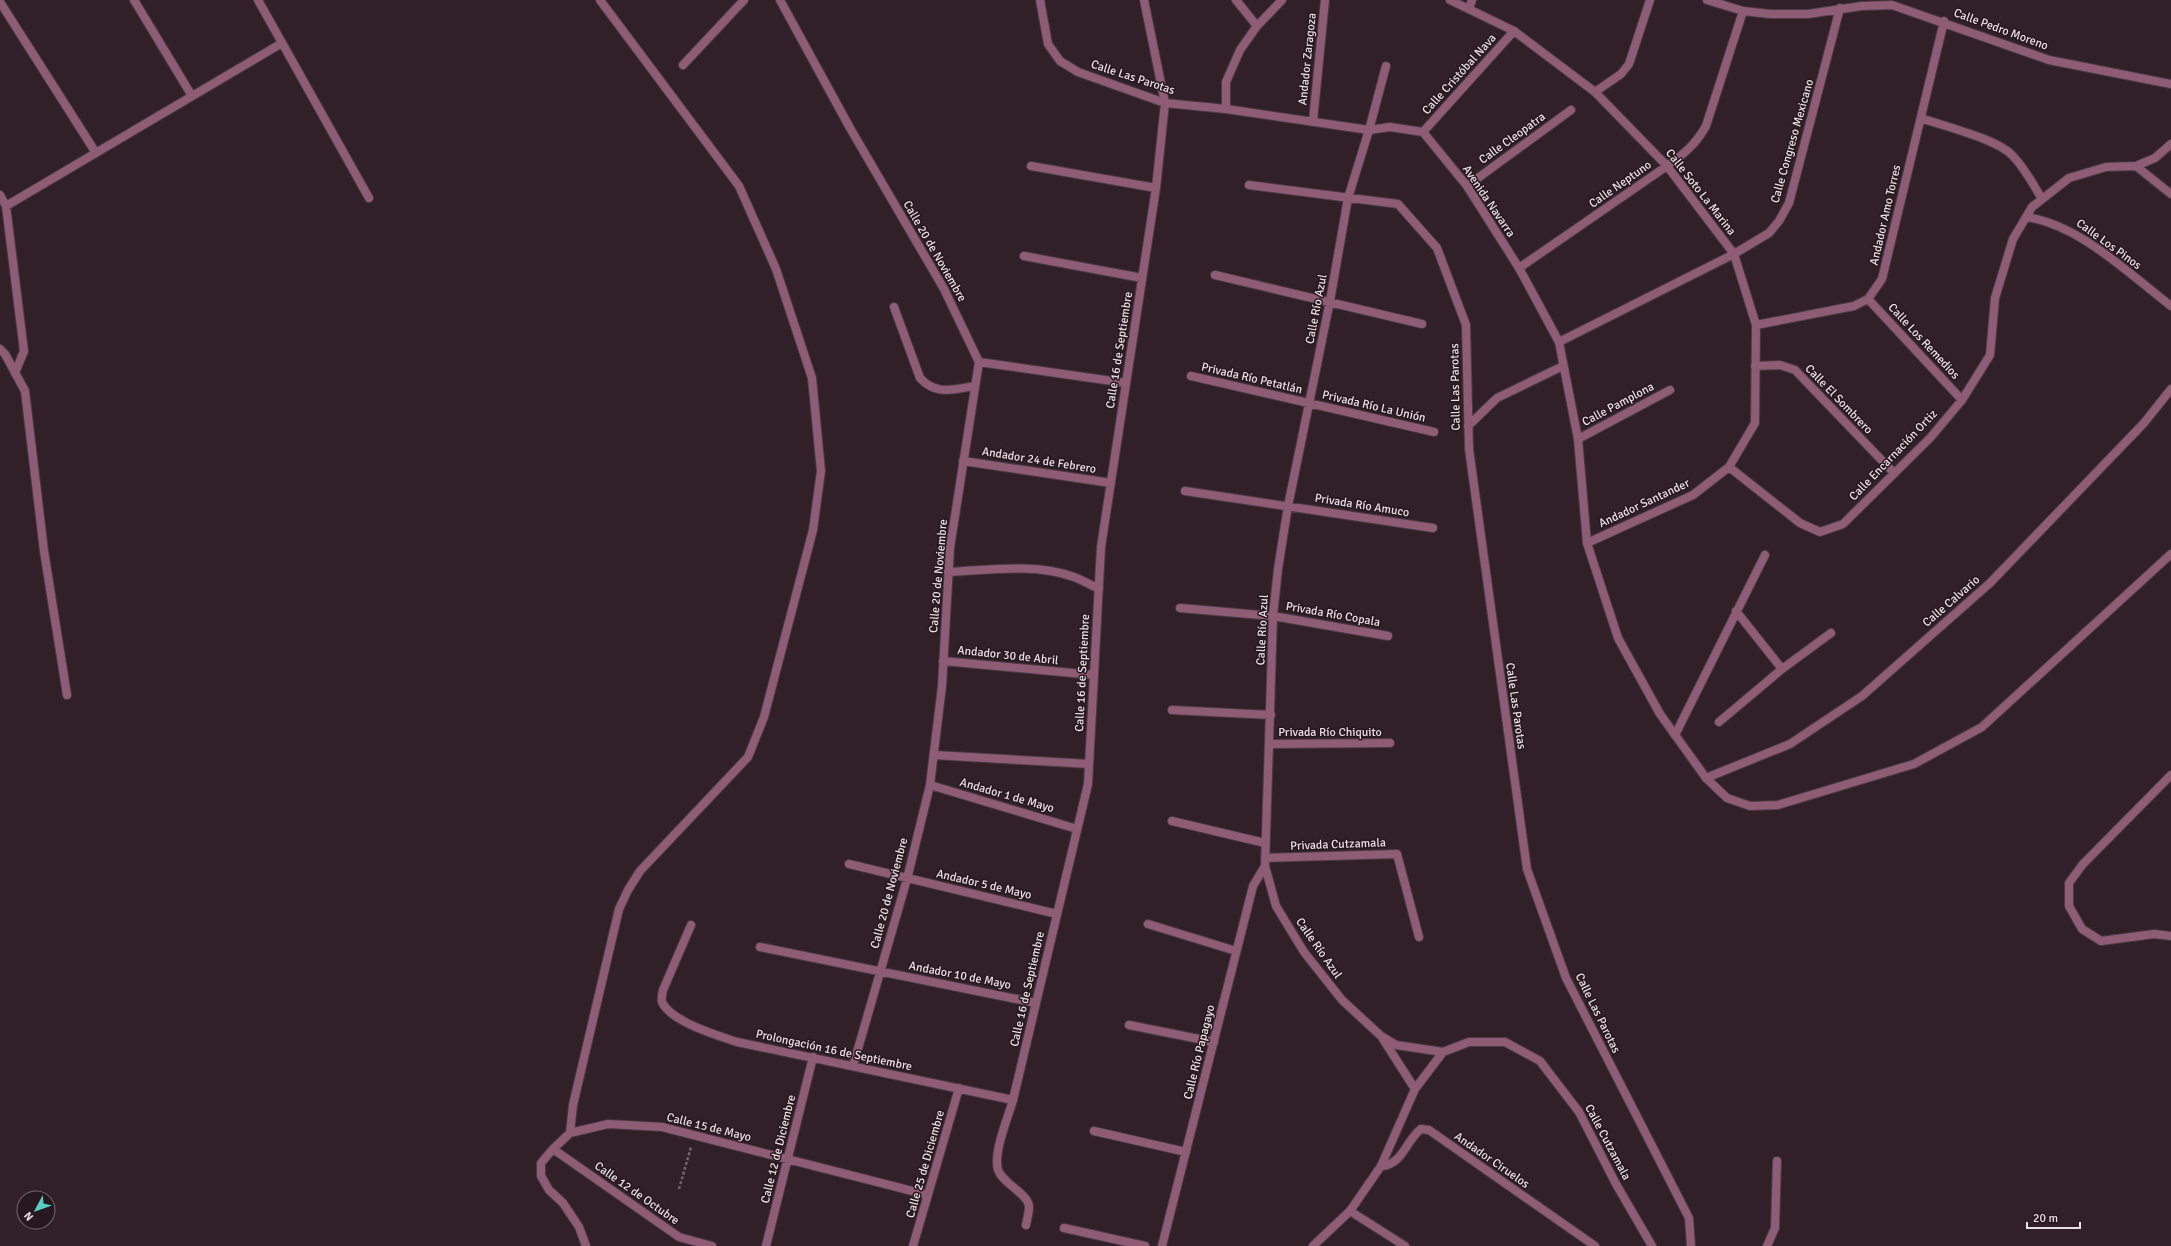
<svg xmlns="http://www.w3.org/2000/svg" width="2171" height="1246" font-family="Signika,sans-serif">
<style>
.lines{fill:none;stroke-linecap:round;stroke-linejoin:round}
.pedestrian-casing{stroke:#4b3b42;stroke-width:10}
.minor-casing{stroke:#4b3b42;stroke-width:10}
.tertiary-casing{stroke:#4b3b42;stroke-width:10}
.path{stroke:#73646b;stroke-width:2.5;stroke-dasharray:3 2;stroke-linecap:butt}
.pedestrian{stroke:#8e5c75;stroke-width:8}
.minor{stroke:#8e5c75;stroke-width:8}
.tertiary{stroke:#8e5c75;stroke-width:8}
.labels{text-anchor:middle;stroke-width:3;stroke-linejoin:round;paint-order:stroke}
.street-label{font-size:12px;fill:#eadfe4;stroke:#27171f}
</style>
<rect width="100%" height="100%" fill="#312028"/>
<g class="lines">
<g class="pedestrian-casing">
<path id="pedestrian" d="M1381,1166c22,-1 25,-26 40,-37l8,1 166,116
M1350,1211l55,35
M1064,1228l81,18"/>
</g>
<g class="minor-casing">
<path id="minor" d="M134,0l58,96
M258,0l111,198
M780,0l70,128 94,161 35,73 -29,186 -8,138 -12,99 -23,94 -54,187
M1236,0l21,26
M1450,0l64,31 81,61 72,74 67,88 22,71 -1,98 -26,44 -36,28 -106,48
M1707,0l36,11 27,3h38l54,-8 30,-1 157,55 122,24
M0,2l96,151
M1469,9l3,-9
M683,65l61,-65
M1386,66l-17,64 -21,68 -18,103 -42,205 -10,63 -5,47 -8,250 11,40 28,46 38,48 39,36 15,9 47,7
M1595,92l26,-18 8,-10 21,-64
M1226,109v-27l14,-32 17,-24 25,-26
M1921,118c22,8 76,21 91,37 12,12 21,29 30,44
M1313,121l12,-121
M1423,132l91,-101
M1031,166l125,22
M2136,166l35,28
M1249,185l149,19 39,44 29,77 3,124 58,420 39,109 123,240 2,28
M1467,186l104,-76
M0,195l6,11 18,145 -9,22
M6,206l276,-163
M2026,217c53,7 103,57 145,89
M1024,256l118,22
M1519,268l148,-102c17,-12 29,-22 39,-40l37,-115
M1215,275l207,49
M1868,299l94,101
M894,307l26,71c16,18 34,11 55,8
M1756,325l98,-19 14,-7 14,-20 62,-258
M1559,342l175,-88 35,-21 10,-12 10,-18 51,-195
M0,349l5,5 20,37 19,160 23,144
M979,362l147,21
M1755,366l25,-1 15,5 99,103
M1191,376l243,56
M1468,426l29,-28 66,-32
M1578,439l92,-49
M963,461l148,22
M1729,467l71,56 20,9 23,-8 87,-86 32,-38 28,-45 5,-57 18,-59 19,-32 37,-29 37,-11 30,-1 19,-8 16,-14
M1185,491l248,37
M948,572c41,-2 87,-9 126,5 8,3 17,8 25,12
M1180,608l93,8 115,20
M1736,611l46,58
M943,661l151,14
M1172,710l99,5
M1719,722l63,-53 49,-36
M1675,735l90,-180
M1270,744l120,-1
M934,755l155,9
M2171,775l-88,89 -14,19v23l13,23 19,12 53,-7 17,2
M1706,778l84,-34 72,-48 128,-113 154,-160 27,-34
M930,785l147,44
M1172,821l93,22
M1265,858l132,-4 22,83
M849,864l208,50
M1148,924l88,27
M691,925l-28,65c-1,4 -2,8 -1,12 9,20 55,33 75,40l276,58
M760,947l276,56
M1129,1025l85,17
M1383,1039l32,50
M1443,1052l26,-10h36l35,19 39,51 37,72 36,62
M1094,1131l92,21
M570,1133l3,-28 46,-196 9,-19 12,-19 108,-114 16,-40 49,-187 8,-59 -9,-93 -36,-109 -37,-83 -139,-186
M553,1149l126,88 33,9
M1026,1225c1,-6 3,-12 3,-18 0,-13 -26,-23 -31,-37 -5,-18 10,-52 15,-70l75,-316 13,-237 55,-359 9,-85 -87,-31 -18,-11 -12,-17 -8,-44
M586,1246l-7,-19 -16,-24 -14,-13 -8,-14v-13l12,-14 17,-16 38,-9 54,3 266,68
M766,1246l47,-189
M913,1246l46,-158
M1162,1246l91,-360 12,-20
M1313,1246l37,-35 31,-45 34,-77 28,-37
M1767,1246l8,-18 2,-67"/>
</g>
<g class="tertiary-casing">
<path id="tertiary" d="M1144,0l21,103 61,6 143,21 21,-3 33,5 44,54 52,82 40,74 19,97 9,104 31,95 42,76 46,64 21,20 23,8 28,-1 136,-41 68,-37 189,-173"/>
</g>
<path class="path" d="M679,1189l12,-42"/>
<use href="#pedestrian" class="pedestrian"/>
<use href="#minor" class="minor"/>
<use href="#tertiary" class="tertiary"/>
</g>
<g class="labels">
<g class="street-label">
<text transform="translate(2001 29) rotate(20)" y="4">Calle Pedro Moreno</text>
<text transform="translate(1307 59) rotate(-84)" y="4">Andador Zaragoza</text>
<text transform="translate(1459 74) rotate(-48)" y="4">Calle Cristóbal Nava</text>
<text transform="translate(1133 77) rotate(18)" y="4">Calle Las Parotas</text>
<text transform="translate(1512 138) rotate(-36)" y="4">Calle Cleopatra</text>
<text transform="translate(1792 141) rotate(-74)" y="4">Calle Congreso Mexicano</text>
<text transform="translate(1620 184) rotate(-35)" y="4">Calle Neptuno</text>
<text transform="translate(1701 192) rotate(52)" y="4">Calle Soto La Marina</text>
<text transform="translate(1489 201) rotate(56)" y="4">Avenida Navarra</text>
<text transform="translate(1885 215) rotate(-77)" y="4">Andador Amo Torres</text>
<text transform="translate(2109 244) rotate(36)" y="4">Calle Los Pinos</text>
<text transform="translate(935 251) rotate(60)" y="4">Calle 20 de Noviembre</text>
<text transform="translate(1316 309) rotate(-79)" y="4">Calle Río Azul</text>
<text transform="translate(1924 341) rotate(47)" y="4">Calle Los Remedios</text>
<text transform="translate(1119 350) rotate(-81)" y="4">Calle 16 de Septiembre</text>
<text transform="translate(1252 378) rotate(13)" y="4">Privada Río Petatlán</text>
<text transform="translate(1455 387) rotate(-91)" y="4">Calle Las Parotas</text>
<text transform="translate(1839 399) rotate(46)" y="4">Calle El Sombrero</text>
<text transform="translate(1618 404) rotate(-28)" y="4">Calle Pamplona</text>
<text transform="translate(1374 406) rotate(13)" y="4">Privada Río La Unión</text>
<text transform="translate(1893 455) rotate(-46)" y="4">Calle Encarnación Ortiz</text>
<text transform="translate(1039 460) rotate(9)" y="4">Andador 24 de Febrero</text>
<text transform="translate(1644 503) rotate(-25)" y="4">Andador Santander</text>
<text transform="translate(1362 505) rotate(9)" y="4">Privada Río Amuco</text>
<text transform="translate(938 576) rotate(-85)" y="4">Calle 20 de Noviembre</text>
<text transform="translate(1951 601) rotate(-41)" y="4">Calle Calvario</text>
<text transform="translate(1333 614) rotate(10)" y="4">Privada Río Copala</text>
<text transform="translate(1262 630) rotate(-87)" y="4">Calle Río Azul</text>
<text transform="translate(1008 655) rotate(6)" y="4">Andador 30 de Abril</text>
<text transform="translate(1082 673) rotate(-87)" y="4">Calle 16 de Septiembre</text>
<text transform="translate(1516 706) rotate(82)" y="4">Calle Las Parotas</text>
<text x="1330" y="736">Privada Río Chiquito</text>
<text transform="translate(1007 795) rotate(16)" y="4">Andador 1 de Mayo</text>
<text transform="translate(1338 844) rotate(-2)" y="4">Privada Cutzamala</text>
<text transform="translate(984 884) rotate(13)" y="4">Andador 5 de Mayo</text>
<text transform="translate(889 893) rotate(-75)" y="4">Calle 20 de Noviembre</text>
<text transform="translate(1319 948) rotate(55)" y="4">Calle Río Azul</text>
<text transform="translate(960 975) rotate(11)" y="4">Andador 10 de Mayo</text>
<text transform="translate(1027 989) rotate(-77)" y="4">Calle 16 de Septiembre</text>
<text transform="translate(1598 1013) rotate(64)" y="4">Calle Las Parotas</text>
<text transform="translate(834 1050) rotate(12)" y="4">Prolongación 16 de Septiembre</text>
<text transform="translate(1199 1052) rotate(-76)" y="4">Calle Río Papagayo</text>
<text transform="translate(709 1127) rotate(14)" y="4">Calle 15 de Mayo</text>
<text transform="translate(1608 1142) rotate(62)" y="4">Calle Cutzamala</text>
<text transform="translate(778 1149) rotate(-76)" y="4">Calle 12 de Diciembre</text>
<text transform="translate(1492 1160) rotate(35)" y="4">Andador Ciruelos</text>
<text transform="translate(925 1164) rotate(-74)" y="4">Calle 25 de Diciembre</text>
<text transform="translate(637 1193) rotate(35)" y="4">Calle 12 de Octubre</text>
</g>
</g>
<g transform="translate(36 1210) rotate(229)"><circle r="19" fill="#27171f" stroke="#75676e"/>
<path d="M0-3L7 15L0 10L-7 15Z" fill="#57cec2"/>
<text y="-6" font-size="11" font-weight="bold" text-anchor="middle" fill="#eadfe4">N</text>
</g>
<path d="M2027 1222v6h53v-6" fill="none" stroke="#eadfe4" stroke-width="2"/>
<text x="2033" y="1222" font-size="12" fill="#eadfe4" stroke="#27171f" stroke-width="3" paint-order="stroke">20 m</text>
</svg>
